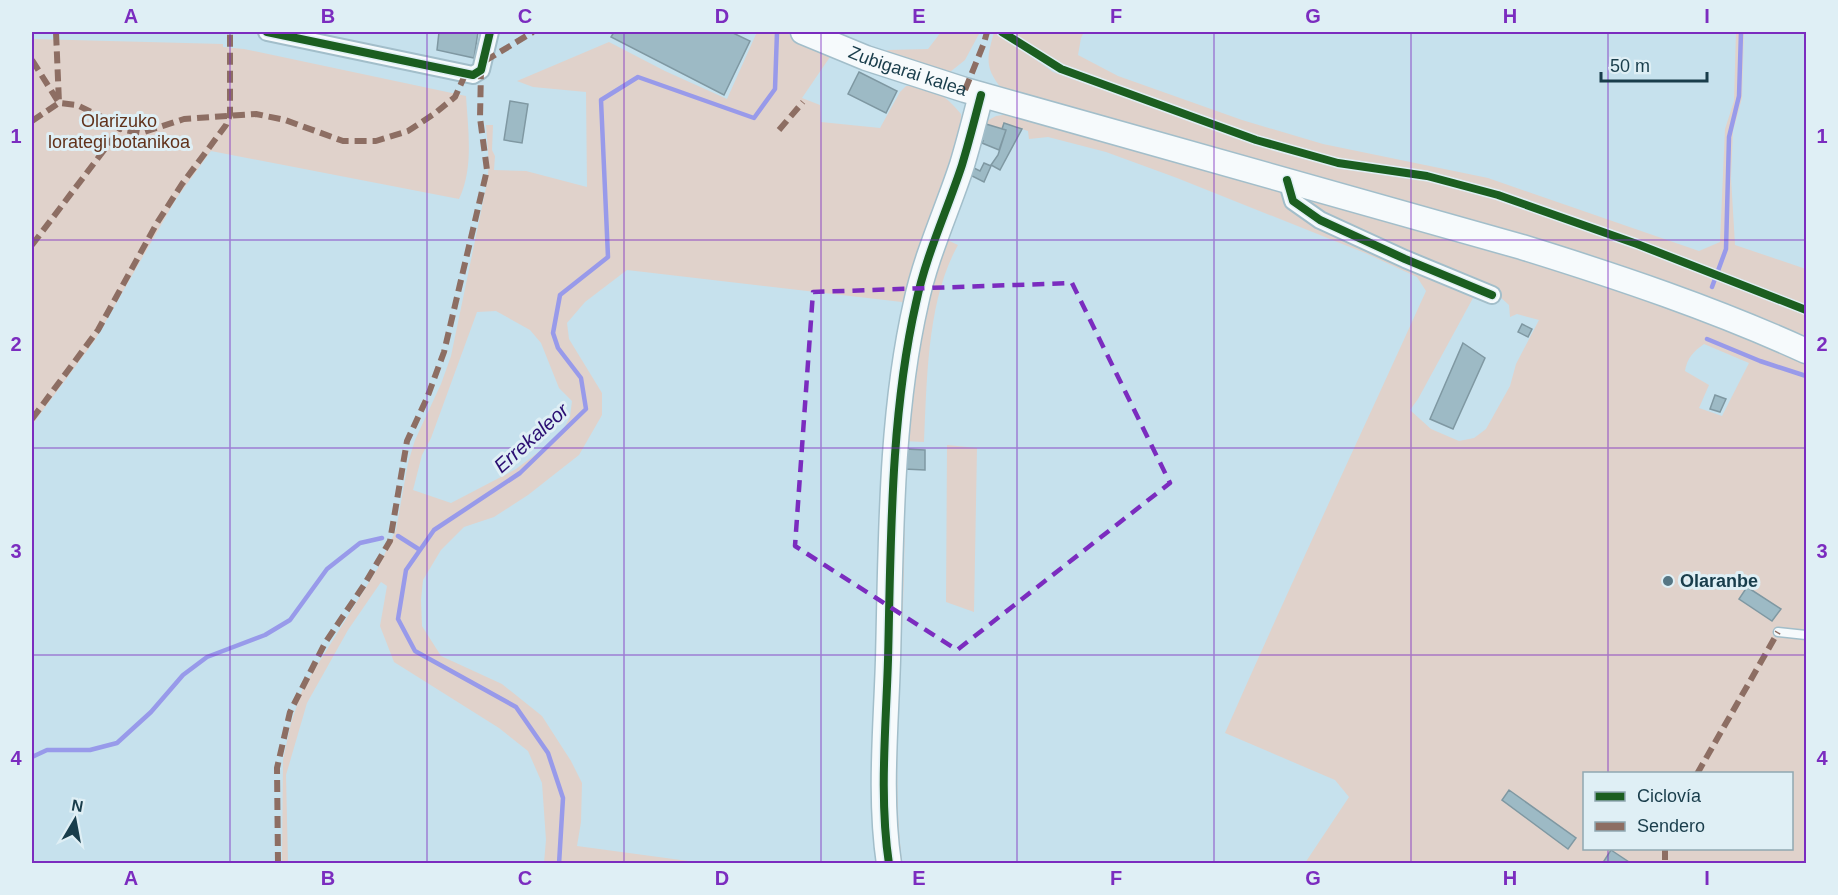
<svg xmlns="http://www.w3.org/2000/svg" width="1838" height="895" font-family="Helvetica,sans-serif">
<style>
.green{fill:#e0d2cb;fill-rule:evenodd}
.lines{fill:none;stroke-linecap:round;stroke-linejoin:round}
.stream{stroke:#989aea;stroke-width:4.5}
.building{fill:#9dbac5;stroke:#7f98a2;stroke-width:1.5}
.lane-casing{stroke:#a2beca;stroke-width:11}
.street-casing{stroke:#a2beca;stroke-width:20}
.secondary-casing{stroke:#a2beca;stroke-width:27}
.lane{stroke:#f6fafc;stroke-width:8}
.street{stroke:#f6fafc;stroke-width:16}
.secondary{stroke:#f6fafc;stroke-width:24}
.quiet{stroke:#8d6e63;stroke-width:6;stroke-dasharray:12 6;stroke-linecap:butt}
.cycleway-casing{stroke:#dfeff5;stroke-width:11}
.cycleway{stroke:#1b5e20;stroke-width:8}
.marked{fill:none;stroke:#7b2cbf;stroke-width:4.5;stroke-dasharray:12 8;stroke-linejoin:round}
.grid{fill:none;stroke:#7b2cbf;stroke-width:1.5;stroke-opacity:0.55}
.poi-dot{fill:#567684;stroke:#dfeff5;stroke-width:2}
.labels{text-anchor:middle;stroke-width:6;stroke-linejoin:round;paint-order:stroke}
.street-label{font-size:18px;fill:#193d4b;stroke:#dfeff5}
.park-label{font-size:18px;fill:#61321b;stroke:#dfeff5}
.poi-label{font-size:18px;font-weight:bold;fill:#193d4b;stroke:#dfeff5;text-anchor:start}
.water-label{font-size:20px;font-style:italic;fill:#2b0f72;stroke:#dfeff5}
.neatline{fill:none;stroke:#7b2cbf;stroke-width:2}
.grid-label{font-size:20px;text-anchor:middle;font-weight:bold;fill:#7b2cbf}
</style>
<rect width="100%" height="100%" fill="#c6e1ed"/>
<path class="green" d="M32,32h1l1,7 189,5v3l21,2 222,47c2,33 8,72 -7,103l-248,-48 -35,48 -81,141 -63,85z
M757,32h27l48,22 -30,44 18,7 1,17 59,6 20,-36 6,-6c27,0 39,9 55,28l1,20 -59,180 -1,-12 -275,-32 -42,32 -18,21 2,16 33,54v22l-23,40 -51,40 -34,22 -30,10 -23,23 -18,30 -2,20 1,26 19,30 61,28 40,32 29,45 11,22 -1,39 -4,24 126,17h-159l2,-23 -4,-57 -14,-32 -29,-23 -105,-66 -14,-36 7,-40 -6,-4 -33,48 -41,73 -21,72 2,88 -6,1 1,-104 8,-37 12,-35 75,-120 18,-38 12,-67 7,-23 26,-56 10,-28 36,-173 2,-19 -3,-39h7l-1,25 3,6 -1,14 32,1 61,16 -1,-95 -53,-5 -16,-6 92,-39 56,29 62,28zM496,311l34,19 11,13 18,45 13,13 -2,16 -10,19 -44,33 -65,34 -38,-13 9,-35 9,-17 46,-126z
M941,32h39l-15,28 -15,12 -14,-1 -46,-17 -3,-4 41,-1z
M994,32h3l56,40 226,80 44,11 123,20 55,16 192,70 113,46v24l-174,-68 -81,-28 -549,-154c-18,-22 -15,-31 -8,-57z
M1011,32h73l-3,6 -3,17 40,21 124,44 81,24 165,34 211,73 21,-9 5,-113 9,-28 2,-69h8l-2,66 -9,33 -2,47 4,67 71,24v37l-110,-43 -213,-76 -67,-17 -78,-10 -59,-15 -123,-45 -69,-23 -34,-16z
M1010,114l260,73 9,4 7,11 201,97 2,5 -16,-6 -55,101 -8,11 21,19 28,12 15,-3 12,-9 24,-43 6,-22 23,-44 -22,-6 -7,3 -1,-12 -10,-9 -169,-74 -30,-26 158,42 225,72 123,53v500h-501l44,-66 -14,-17 -110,-47c65,-148 134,-294 201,-442l-9,-14 -52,-24 -188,-75 -71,-26 -58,-15 -19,2 -1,-8 -24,-8 -2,6 -15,-5 -6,17 2,-18 13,-7zM1704,344l45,19 -27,53 -23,-8 10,-23 -24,-14c2,-13 9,-20 19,-27zM1584,774h208v74h-208z
M943,238l15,7c-31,55 -31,134 -34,197l-21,-1 6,-62z
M947,445l30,3 -3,164 -28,-10z
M905,479c0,58 -1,116 -4,174 -3,70 -7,141 1,210l-6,1 -5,-90z"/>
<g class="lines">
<path class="stream" d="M1712,287l14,-38 3,-112 10,-41 2,-64
M1707,339l53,22 46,15
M398,536l22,14
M32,757l15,-7h43l27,-7 34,-31 32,-37 24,-18 58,-22 25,-15 37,-51 33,-26 22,-5
M559,864l4,-66 -15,-45 -32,-46 -101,-56 -17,-32 8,-49 28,-40 86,-57 66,-64 -5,-31 -23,-30 -5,-15 7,-38 48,-38 -7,-157 37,-23 116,41 21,-29 2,-57"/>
</g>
<path class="building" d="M439,32h39l-4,26 -37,-8z
M614,32h117l19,9 -26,54 -113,-58z
M859,72l38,19 -11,22 -38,-19z
M510,101l18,3 -6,39 -18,-3z
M1004,123l18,6 -22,41 -9,-5 7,-10 8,-25 -4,-1z
M986,124l20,6 -7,20 -17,-7 1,-2h-2z
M984,163l7,3 -7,16 -16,-8 4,-7 8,4z
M1522,324l10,5 -4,8 -10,-5z
M1463,343l22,15 -32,71 -23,-10z
M1715,395l11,4 -6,13 -10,-3z
M905,449l20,1v20l-21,-1z
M1747,587l34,22 -9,12 -33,-22z
M1509,790l67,48 -8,11 -66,-49z
M1611,850l21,14h-30z"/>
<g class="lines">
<g class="lane-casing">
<path id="lane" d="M1778,632l28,3"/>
</g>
<g class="street-casing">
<path id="street" d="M267,32l206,43 8,-5 9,-38
M1287,180l6,21 27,19 85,39 87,36"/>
</g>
<g class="secondary-casing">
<g id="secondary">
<path id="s1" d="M803,32l63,26 99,32 557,157c97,30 192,62 284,104"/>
<path d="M889,864c-10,-67 -3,-137 -1,-204 3,-117 2,-243 28,-357 10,-48 31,-92 46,-138 7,-23 13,-47 19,-70"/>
</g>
</g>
<use href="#lane" class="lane"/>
<use href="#street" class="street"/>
<use href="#secondary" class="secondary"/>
<path class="quiet" d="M32,60l27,43 18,2 31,15 12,9 21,4 43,-14 72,-5 29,6 58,21h33l32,-10 26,-17 21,-17 10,-22
M485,61l48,-29
M965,90l19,-47 3,-11
M32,121l27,-18 -3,-71
M779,130l24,-28
M32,245l88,-116
M32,419l66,-89 59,-107 25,-39 44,-59 4,-10v-83
M1697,774l81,-142
M1665,848v12l5,4
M278,864l-1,-96 13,-56 35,-69 39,-58 26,-44 17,-100 20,-43 17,-46 43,-182 -7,-52 1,-48"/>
<g class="cycleway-casing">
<path id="cycleway" d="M267,32l206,43 8,-5 9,-38
M1002,32l59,37 195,71 82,23 89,13 71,19 139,49 169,66
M1287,180l6,21 27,19 85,39 87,36
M889,864c-10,-67 -3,-137 -1,-204 3,-117 2,-243 28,-357 10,-48 31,-92 46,-138 7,-23 13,-47 19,-70"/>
</g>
<use href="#cycleway" class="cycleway"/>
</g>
<path class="marked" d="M1072,283l98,200 -213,167 -162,-104 18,-254z"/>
<path class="grid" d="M230,32v832M427,32v832M624,32v832M821,32v832M1017,32v832M1214,32v832M1411,32v832M1608,32v742M32,240h1774M32,448h1774M32,655h1774M1608,848v16"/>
<circle class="poi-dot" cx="1668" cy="581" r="6"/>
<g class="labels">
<g class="street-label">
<text dy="6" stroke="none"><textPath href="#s1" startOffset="112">Zubigarai kalea</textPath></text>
</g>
<g class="park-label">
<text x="119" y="127">Olarizuko<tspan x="119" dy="21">lorategi botanikoa</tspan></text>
</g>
<g class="poi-label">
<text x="1680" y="587">Olaranbe</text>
</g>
<g class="water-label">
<text transform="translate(531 438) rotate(-42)" y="7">Errekaleor</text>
</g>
</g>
<rect width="1838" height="895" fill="none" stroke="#dfeff5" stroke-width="66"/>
<rect x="1583" y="772" width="210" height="78" fill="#dfeff5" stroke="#90a8b1" stroke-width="1.5"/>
<rect x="1595" y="792" width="30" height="9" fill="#1b5e20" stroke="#90a8b1" stroke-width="1.5"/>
<text x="1637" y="802" font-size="18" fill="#193d4b">Ciclovía</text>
<rect x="1595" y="822" width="30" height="9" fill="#8d6e63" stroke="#90a8b1" stroke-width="1.5"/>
<text x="1637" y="832" font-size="18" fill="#193d4b">Sendero</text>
<g transform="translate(75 820) rotate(10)" stroke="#dfeff5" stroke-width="4.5" paint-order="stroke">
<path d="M0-4.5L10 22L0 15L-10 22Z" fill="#193d4b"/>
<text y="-9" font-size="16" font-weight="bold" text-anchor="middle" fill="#193d4b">N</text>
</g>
<path d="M1601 72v9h106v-9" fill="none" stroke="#193d4b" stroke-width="3"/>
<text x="1610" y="72" font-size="18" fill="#193d4b" stroke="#dfeff5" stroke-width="4.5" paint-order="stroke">50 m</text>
<rect x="33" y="33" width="1772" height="829" class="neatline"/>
<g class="grid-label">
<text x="131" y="23">A</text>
<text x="328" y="23">B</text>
<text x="525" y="23">C</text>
<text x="722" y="23">D</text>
<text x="919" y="23">E</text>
<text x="1116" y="23">F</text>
<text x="1313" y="23">G</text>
<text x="1510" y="23">H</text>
<text x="1707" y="23">I</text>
<text x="16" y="143">1</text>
<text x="1822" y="143">1</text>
<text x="16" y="351">2</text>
<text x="1822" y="351">2</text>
<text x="16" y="558">3</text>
<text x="1822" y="558">3</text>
<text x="16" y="765">4</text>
<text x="1822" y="765">4</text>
<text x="131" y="885">A</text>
<text x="328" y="885">B</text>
<text x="525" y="885">C</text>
<text x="722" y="885">D</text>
<text x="919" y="885">E</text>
<text x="1116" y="885">F</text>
<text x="1313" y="885">G</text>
<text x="1510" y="885">H</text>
<text x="1707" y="885">I</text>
</g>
</svg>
